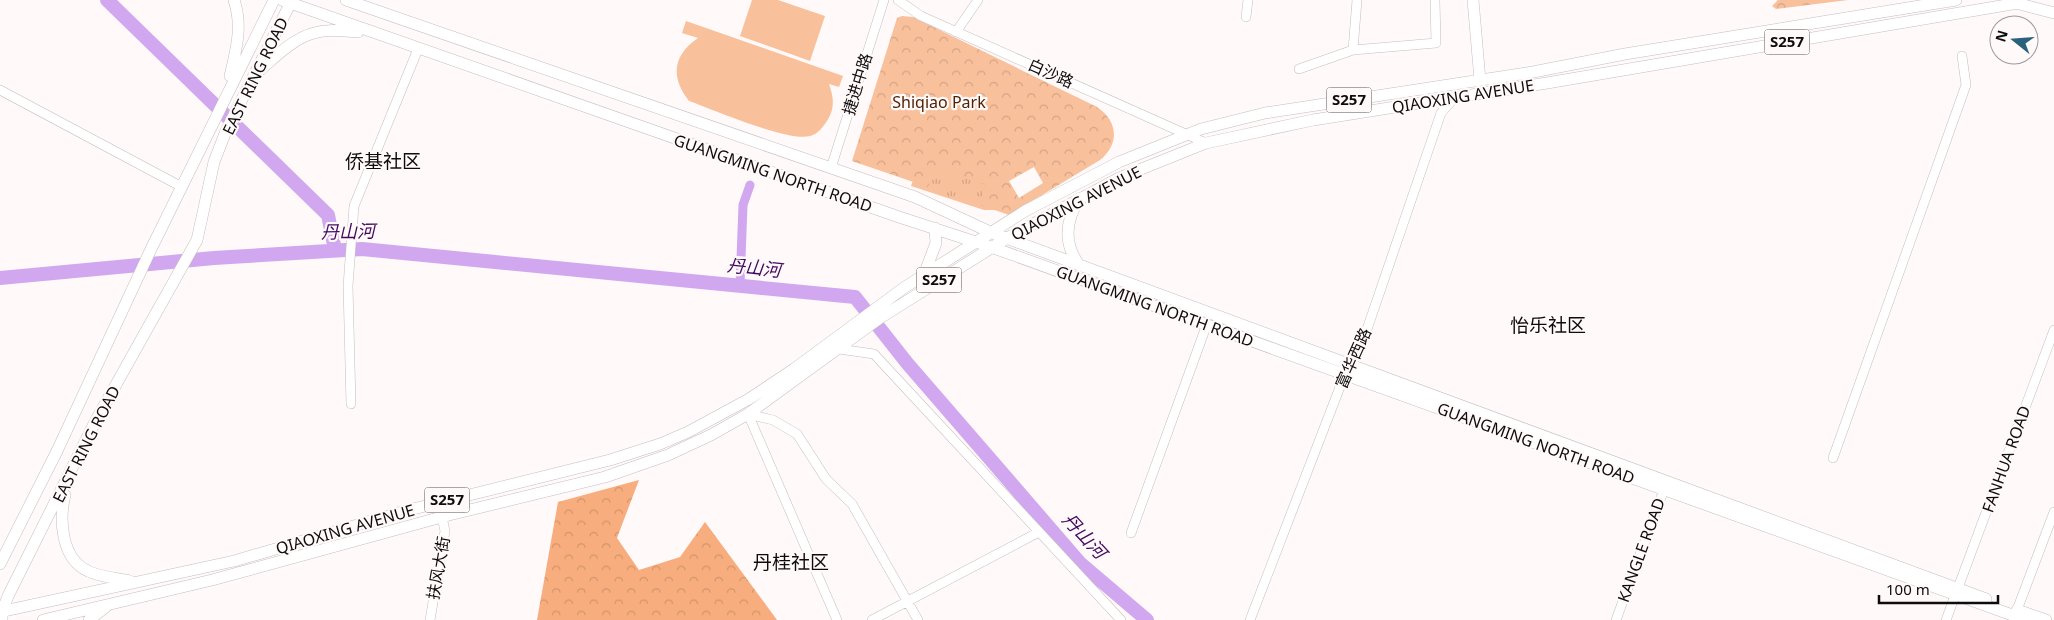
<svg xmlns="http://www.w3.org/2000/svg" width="2054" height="620" font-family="'Noto Sans','Noto Sans SC',sans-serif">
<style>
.grass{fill:url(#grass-tufts)}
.forest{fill:url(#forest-crowns)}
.park{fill:url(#park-crowns);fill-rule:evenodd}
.pitch{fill:#f9c09c}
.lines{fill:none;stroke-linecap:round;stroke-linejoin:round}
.canal{stroke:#d1a8ef;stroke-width:9}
.river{stroke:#d1a8ef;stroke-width:14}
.minor-casing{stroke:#c5bec0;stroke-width:10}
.major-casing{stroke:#c5bec0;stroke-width:12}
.minor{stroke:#fff;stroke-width:9}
.major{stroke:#fff;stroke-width:11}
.labels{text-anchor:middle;stroke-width:4.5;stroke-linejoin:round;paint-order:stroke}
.shield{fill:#fff9fa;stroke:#565353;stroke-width:1}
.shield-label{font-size:15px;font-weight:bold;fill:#0e0c0c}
.street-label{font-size:16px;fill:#0e0c0c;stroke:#fff9fa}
.park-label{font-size:16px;fill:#502300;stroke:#fff9fa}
.water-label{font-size:18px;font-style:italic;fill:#42095e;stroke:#fff9fa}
.quarter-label{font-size:19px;fill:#0e0c0c;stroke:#fff9fa}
</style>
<defs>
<pattern id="grass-tufts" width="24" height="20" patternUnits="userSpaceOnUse" patternTransform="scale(1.25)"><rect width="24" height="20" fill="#f9c09c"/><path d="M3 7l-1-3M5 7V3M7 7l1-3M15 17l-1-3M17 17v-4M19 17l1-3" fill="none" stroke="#d4a485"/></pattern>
<pattern id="forest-crowns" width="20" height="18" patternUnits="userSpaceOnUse" patternTransform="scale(1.25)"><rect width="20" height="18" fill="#f7ad7d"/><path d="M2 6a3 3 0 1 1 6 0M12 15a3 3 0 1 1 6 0" fill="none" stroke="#d3946b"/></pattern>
<pattern id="park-crowns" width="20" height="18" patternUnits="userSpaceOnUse" patternTransform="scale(1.25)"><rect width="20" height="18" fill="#f9c09c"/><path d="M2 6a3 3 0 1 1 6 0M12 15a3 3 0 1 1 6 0" fill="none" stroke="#d4a485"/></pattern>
</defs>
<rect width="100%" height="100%" fill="#fff9fa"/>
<path class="grass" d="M975,155l23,55h-14l-73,-24 10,-28z"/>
<path class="forest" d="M639,480l-22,58 22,32 41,-13 25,-35 72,98h-240l21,-118z"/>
<path class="park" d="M1778,0h70l-72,9 -4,-3z
M902,16l11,1 184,90c21,14 23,37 3,53l-91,55 -29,-10 6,-20 -51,-18 -7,20 -76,-26 45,-143zM1034,167l9,16 -24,15 -10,-17z"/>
<path class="pitch" d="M752,0h26l47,16 -15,45 -70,-25z
M686,21l157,55 -4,11 -10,-3c5,14 6,24 -2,37 -4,6 -9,13 -17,15 -22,6 -96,-26 -121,-35 -19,-24 -16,-46 9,-63l-16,-5z"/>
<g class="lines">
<path class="canal" d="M740,285l3,-80 7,-20"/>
<path class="river" d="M107,0l221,215 7,35
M0,278l214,-20 148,-9 493,48 52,66 173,200 67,57"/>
<g class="minor-casing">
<path id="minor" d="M898,0l23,16 285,127
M1246,17l2,-17
M956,32l22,-32
M1353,50l4,-50
M1299,69l54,-19 83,-7 -1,-43
M0,90l182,97
M831,168l53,-168
M839,349l35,5 247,266
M351,404l-3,-118 6,-80 64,-157
M748,414l25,6 24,14 29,45 26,25 66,116
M748,414l89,206
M1833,458l133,-373 -4,-29
M1131,533l76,-209
M2017,610l37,-98
M430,620l15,-89 -3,-14
M872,620l167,-88
M1250,620l95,-246 18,-33 78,-228 14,-16
M1616,620l50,-136
M1946,620l108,-290"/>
</g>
<g class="major-casing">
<path id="major" d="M282,0l617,217 92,30 1035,373
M346,0l569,197 75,35 996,367
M1473,0l7,80
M2012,2l42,11
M259,71c16,-14 35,-33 55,-38 15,-4 29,-2 44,-1
M230,76c6,-26 13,-49 4,-76
M1080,266c-17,-22 -15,-45 0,-68
M925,272l11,-29 -1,-15
M65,495c-6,24 -4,64 23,76 12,6 28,7 42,10
M0,564l57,-113 95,-204 122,-247
M2017,610l29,10
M0,612l234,-51 171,-50 205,-51 50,-16 28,-12 61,-33 45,-30 111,-82 120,-76 94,-49 82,-33 64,-16 268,-41 92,-18 331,-54
M2,620v-8l6,-16 87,-174 102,-182 17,-78 12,-31 66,-131
M43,620l169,-40 237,-65 156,-38 63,-22 43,-20 37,-21 132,-96 127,-80 112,-60 87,-35 107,-23 234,-37 471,-80
M89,620l18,-14"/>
</g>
<use href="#minor" class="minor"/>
<use href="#major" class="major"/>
</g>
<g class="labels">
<g class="shield">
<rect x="1764.5" y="29.5" width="45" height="25" rx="4"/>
<rect x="1326.5" y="87.5" width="45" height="25" rx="4"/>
<rect x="916.5" y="267.5" width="45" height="25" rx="4"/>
<rect x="424.5" y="487.5" width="45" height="25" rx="4"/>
</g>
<g class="shield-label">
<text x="1787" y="47">S257</text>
<text x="1349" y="105">S257</text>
<text x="939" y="285">S257</text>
<text x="447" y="505">S257</text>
</g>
<g class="street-label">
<text transform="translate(1051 73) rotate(24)" y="6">白沙路</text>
<text transform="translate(255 76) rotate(-64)" y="6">EAST RING ROAD</text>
<text transform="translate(857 84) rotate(-73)" y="6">捷进中路</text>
<text transform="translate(1463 96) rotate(-9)" y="6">QIAOXING AVENUE</text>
<text transform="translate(773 173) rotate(19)" y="6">GUANGMING NORTH ROAD</text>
<text transform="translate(1076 203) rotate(-27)" y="6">QIAOXING AVENUE</text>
<text transform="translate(1155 306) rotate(20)" y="6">GUANGMING NORTH ROAD</text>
<text transform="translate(1353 358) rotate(-66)" y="6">富华西路</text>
<text transform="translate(1536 443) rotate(20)" y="6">GUANGMING NORTH ROAD</text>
<text transform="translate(86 444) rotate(-63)" y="6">EAST RING ROAD</text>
<text transform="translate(2006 459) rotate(-70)" y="6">FANHUA ROAD</text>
<text transform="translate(345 529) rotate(-16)" y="6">QIAOXING AVENUE</text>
<text transform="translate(1641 550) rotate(-70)" y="6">KANGLE ROAD</text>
<text transform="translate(438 568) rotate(-80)" y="6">扶风大街</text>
</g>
<g class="park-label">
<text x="939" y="108">Shiqiao Park</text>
</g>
<g class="water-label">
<text transform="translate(348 232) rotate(-1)" y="6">丹山河</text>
<text transform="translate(754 268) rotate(6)" y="6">丹山河</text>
<text transform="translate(1084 536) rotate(47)" y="6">丹山河</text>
</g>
<g class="quarter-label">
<text x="383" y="168">侨基社区</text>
<text x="1548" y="332">怡乐社区</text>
<text x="791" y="569">丹桂社区</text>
</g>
</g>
<g transform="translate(2014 40) rotate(287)"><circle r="24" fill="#fff9fa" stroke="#9f9a9b"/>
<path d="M0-4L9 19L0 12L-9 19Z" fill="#2a617c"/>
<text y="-8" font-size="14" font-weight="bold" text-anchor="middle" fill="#0e0c0c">N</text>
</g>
<path d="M1879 595v8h119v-8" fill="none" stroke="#0e0c0c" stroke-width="2.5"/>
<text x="1886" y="595" font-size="15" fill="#0e0c0c" stroke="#fff9fa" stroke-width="4" paint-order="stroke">100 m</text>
</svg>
